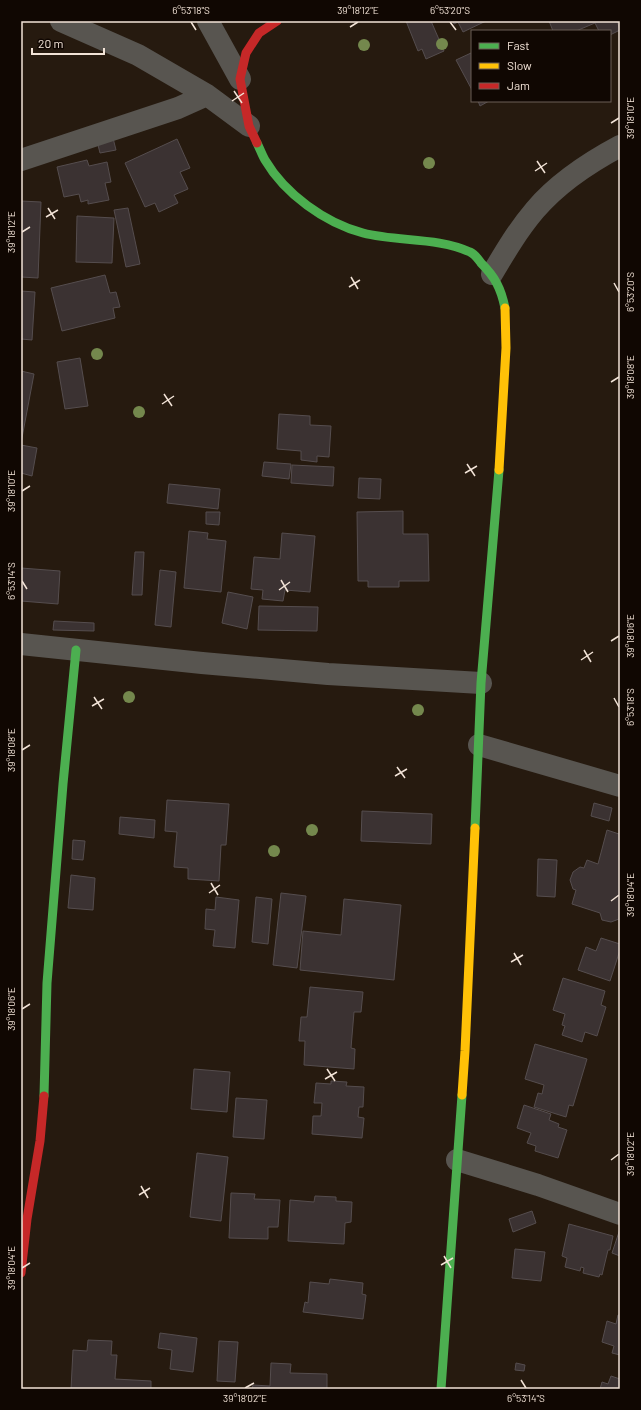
<svg xmlns="http://www.w3.org/2000/svg" width="641" height="1410" font-family="Barlow,sans-serif">
<style>
.building{fill:#3b3232;stroke:#554d4e}
.lines{fill:none;stroke-linecap:round;stroke-linejoin:round}
.street{stroke:#585550;stroke-width:22}
.fast{stroke:#4caf50;stroke-width:9}
.slow{stroke:#ffc107;stroke-width:9}
.jam{stroke:#c62828;stroke-width:9}
.tree{fill:#74884d}
.ticks{fill:none;stroke:#f2e3d7;stroke-width:1.5}
.neatline{fill:none;stroke:#f2e3d7;stroke-width:1.5}
.ticks-label{font-size:10px;text-anchor:middle;fill:#f2e3d7}
</style>
<rect width="100%" height="100%" fill="#261a0f"/>
<path class="building" d="M406,21h25l13,30 -18,8 -4,-10 -4,2z
M453,21h33l-23,11 -5,-10 -4,2z
M549,21h68l3,9 -10,5v-4h-11l-4,-8 -19,8h-23z
M471,53v1l1,-1v37l-16,-30z
M478,101h11l-9,5z
M112,134l4,16 -16,3 -4,-16z
M177,139l13,29 -10,4 8,17 -14,6 4,8 -19,9 -4,-9 -10,4 -20,-44z
M87,160l2,6 18,-4 4,20 -6,1 4,17 -21,4v-4l-7,2 -2,-8 -15,3 -7,-30z
M21,201l20,1 -3,76 -17,-1z
M128,208l12,56 -14,3 -12,-57z
M77,216l37,2 -2,45 -36,-1z
M105,275l5,18 6,-1 4,15 -7,1 2,10 -53,13 -11,-43z
M21,291l14,1 -3,48 -11,-1z
M80,358l8,48 -23,3 -8,-47z
M21,371l13,3 -13,69z
M279,414l31,2v9l21,1 -2,31 -12,-1v6l-16,-2v-9l-24,-2z
M21,445l16,3 -5,28 -11,-3z
M264,462l27,2 -2,15 -27,-3z
M292,465l42,2 -1,19 -42,-3z
M359,478l22,1 -1,20 -22,-1z
M169,484l51,5 -2,20 -51,-6z
M403,511v23h25l1,47h-30v6h-31v-6h-10l-1,-69z
M206,512h14l-1,13 -13,-1z
M189,531l19,2 -1,6 19,2 -5,51 -37,-4z
M282,533l33,3 -5,56 -25,-2 -2,11 -21,-2 1,-9 -12,-1 3,-32 26,2z
M135,552h9l-2,43h-10z
M21,568l39,3 -2,33 -37,-3z
M160,570l16,2 -5,55 -16,-2z
M228,592l25,5 -6,32 -25,-6z
M259,606l59,1 -1,24 -59,-1z
M54,621l40,2v8l-41,-1z
M167,800l62,4 -3,41h-5l-2,36 -31,-2v-11l-14,-1 3,-35 -12,-1z
M594,803l18,5 -3,13 -18,-5z
M362,811l70,3 -1,30 -70,-3z
M120,817l35,3 -1,18 -35,-4z
M607,830l12,4 1,-2v82l-1,5 -8,3 -9,-2 -2,-7 -28,-9 4,-14 -3,-1 -3,-9 3,-8 7,-5 4,1 3,-8 11,4z
M73,840l12,1 -2,19 -11,-1z
M538,859l19,1 -2,37 -18,-1z
M71,875l24,3 -2,32 -25,-2z
M281,893l25,3 -9,72 -24,-3z
M216,897l23,3 -4,48 -22,-2 2,-16 -10,-1 1,-20 9,1z
M256,897l16,2 -4,45 -16,-2z
M344,899l57,6 -7,75 -94,-10 3,-39 38,4z
M601,938l19,6v6l-10,31 -32,-11 8,-23 10,4z
M563,978l42,13 -4,14 5,2 -9,29 -12,-4 -3,10 -20,-7 3,-9 -3,-1 3,-11 -12,-4z
M310,987l53,5 -2,20h-7l-3,36 4,1 -1,20 -50,-4 1,-24h-6l2,-24h6z
M535,1044l52,15 -14,47 -4,-1 -3,12 -32,-10 4,-14 4,1 2,-9 -19,-6z
M194,1069l36,3 -3,40 -36,-3z
M331,1081l16,1 -1,4 18,1 -1,20h-4l-1,10 6,1 -2,20 -50,-4 1,-18h8l1,-13h-8l2,-20 15,1z
M236,1098l31,2 -3,39 -31,-2z
M524,1105l27,9 -2,6 10,4 -1,3 9,3 -9,28 -23,-7 1,-5 -9,-3 4,-10 -14,-5z
M197,1153l31,4 -7,64 -31,-4z
M231,1193l24,1 -1,5 26,1 -2,27h-10v12l-39,-1z
M315,1196l21,1v4l16,1 -1,20 -6,1 -1,21 -56,-3 2,-41 24,2z
M532,1211l4,12 -23,9 -4,-13z
M569,1224l44,12 -3,14h-2l-6,25 -2,-1 -1,3 -16,-4 1,-5 -3,-1 -1,4 -15,-4 2,-9 -5,-2z
M620,1229v27l-8,-3z
M515,1249l30,3 -4,29 -29,-3z
M330,1279l33,4 -1,11 4,1 -3,24 -60,-7 2,-10 3,1 2,-21 19,2z
M618,1315h2v40l-8,-2 2,-7 -12,-4 5,-21 9,3z
M160,1333l37,5 -4,34 -23,-3 2,-19 -14,-2z
M88,1340l24,1 -1,14h6l-2,24 36,2v8h-80l2,-39 14,1z
M219,1341l19,1 -3,40 -18,-1z
M271,1363l20,1 -1,9 37,1v15h-75l1,-4 17,1z
M516,1363l9,2 -1,6 -9,-1z
M611,1376l9,3v10h-20l2,-7 6,2z"/>
<g class="lines">
<path class="street" d="M61,21l77,34 69,40 42,31
M208,21l32,58
M21,160l157,-52 29,-13
M492,274c13,-22 26,-44 43,-64 22,-26 55,-48 85,-64
M21,644l181,19 126,11 153,9
M479,745l141,41
M457,1160l81,25 82,29"/>
<path class="fast" d="M257,143c3,6 5,12 8,17 20,34 60,63 98,73 35,9 74,4 107,19 5,2 8,7 11,11 14,14 20,25 24,45
M475,828l6,-145 18,-213
M44,1096l3,-113 16,-199 13,-134
M441,1389l21,-294"/>
<path class="slow" d="M499,470l7,-122 -1,-40
M462,1095l3,-44 10,-223"/>
<path class="jam" d="M257,143l-8,-17 -9,-47 6,-26 13,-20 18,-12
M21,1273l6,-54 13,-78 4,-45"/>
</g>
<g class="tree">
<circle cx="442" cy="44" r="6"/>
<circle cx="364" cy="45" r="6"/>
<circle cx="429" cy="163" r="6"/>
<circle cx="97" cy="354" r="6"/>
<circle cx="139" cy="412" r="6"/>
<circle cx="129" cy="697" r="6"/>
<circle cx="418" cy="710" r="6"/>
<circle cx="312" cy="830" r="6"/>
<circle cx="274" cy="851" r="6"/>
</g>
<path class="ticks" d="M191,22l5,8M450,22l6,8M350,27l8,-5M234,91l8,12M232,101l12,-8M611,123l8,-5M537,161l8,12M535,171l12,-8M48,208l7,11M46,217l12,-7M22,232l8,-5M351,277l7,12M614,283l5,9M349,287l11,-7M611,382l8,-5M164,394l8,12M162,404l12,-8M467,464l8,12M465,473l12,-7M22,491l8,-5M281,580l7,12M22,581l5,8M279,590l11,-8M611,641l8,-5M584,650l7,12M581,660l12,-8M94,697l8,12M614,698l5,9M92,706l12,-7M22,750l8,-5M397,767l8,11M395,776l12,-7M211,883l7,12M209,893l11,-8M611,901l8,-6M514,953l7,12M511,962l12,-7M22,1009l8,-5M327,1069l8,12M325,1079l12,-7M611,1160l8,-6M141,1186l7,12M139,1195l11,-7M444,1256l7,12M441,1265l12,-7M22,1268l8,-5M521,1380l5,8M245,1388l9,-5"/>
<rect width="641" height="1410" fill="none" stroke="#100702" stroke-width="44"/>
<rect x="471" y="30" width="140" height="72" fill="#100702" stroke="#6a5f57"/>
<rect x="479" y="43" width="20" height="6" fill="#4caf50" stroke="#6a5f57"/>
<text x="507" y="50" font-size="12" fill="#f2e3d7">Fast</text>
<rect x="479" y="63" width="20" height="6" fill="#ffc107" stroke="#6a5f57"/>
<text x="507" y="70" font-size="12" fill="#f2e3d7">Slow</text>
<rect x="479" y="83" width="20" height="6" fill="#c62828" stroke="#6a5f57"/>
<text x="507" y="90" font-size="12" fill="#f2e3d7">Jam</text>
<path d="M32 48v6h72v-6" fill="none" stroke="#f2e3d7" stroke-width="2"/>
<text x="38" y="48" font-size="12" fill="#f2e3d7" stroke="#100702" stroke-width="3" paint-order="stroke">20 m</text>
<rect x="22" y="22" width="597" height="1366" class="neatline"/>
<g class="ticks-label">
<text x="191" y="14">6°53'18"S</text>
<text x="358" y="14">39°18'12"E</text>
<text x="450" y="14">6°53'20"S</text>
<text transform="translate(630 118) rotate(-90)" y="4">39°18'10"E</text>
<text transform="translate(11 232) rotate(-90)" y="4">39°18'12"E</text>
<text transform="translate(630 292) rotate(-90)" y="4">6°53'20"S</text>
<text transform="translate(630 377) rotate(-90)" y="4">39°18'08"E</text>
<text transform="translate(11 491) rotate(-90)" y="4">39°18'10"E</text>
<text transform="translate(11 581) rotate(-90)" y="4">6°53'14"S</text>
<text transform="translate(630 636) rotate(-90)" y="4">39°18'06"E</text>
<text transform="translate(630 707) rotate(-90)" y="4">6°53'18"S</text>
<text transform="translate(11 750) rotate(-90)" y="4">39°18'08"E</text>
<text transform="translate(630 895) rotate(-90)" y="4">39°18'04"E</text>
<text transform="translate(11 1009) rotate(-90)" y="4">39°18'06"E</text>
<text transform="translate(630 1154) rotate(-90)" y="4">39°18'02"E</text>
<text transform="translate(11 1268) rotate(-90)" y="4">39°18'04"E</text>
<text x="245" y="1402">39°18'02"E</text>
<text x="526" y="1402">6°53'14"S</text>
</g>
</svg>
